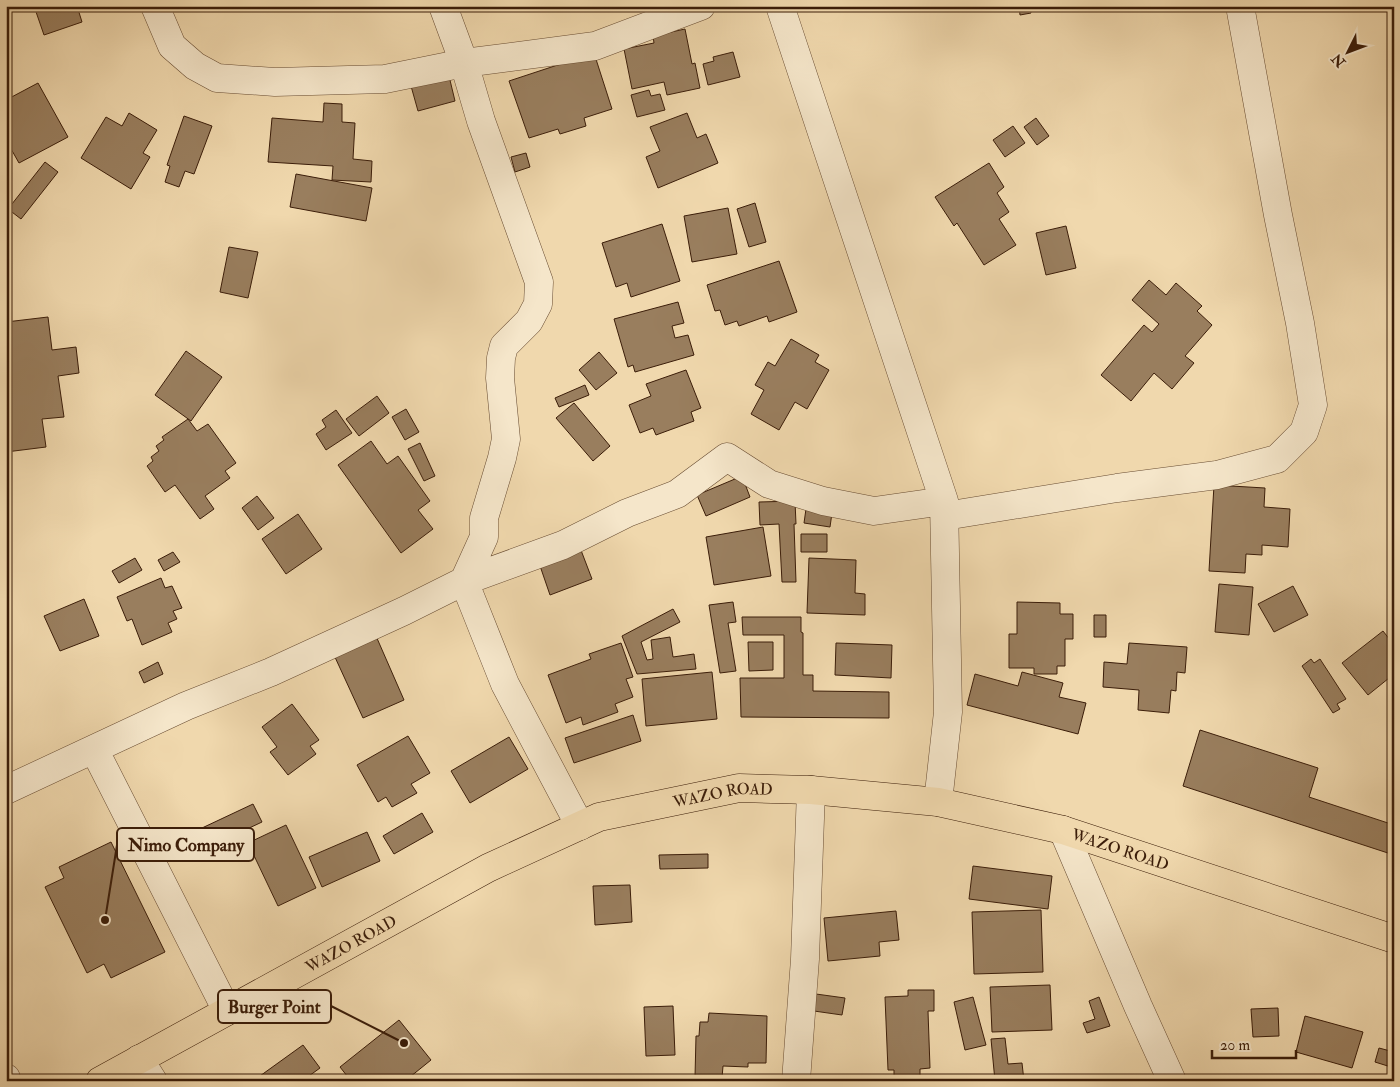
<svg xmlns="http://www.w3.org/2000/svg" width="1400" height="1087" font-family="'IM FELL Double Pica',serif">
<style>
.building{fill:#997e5e;stroke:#3b1d09}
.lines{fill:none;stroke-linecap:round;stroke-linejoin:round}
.minor-casing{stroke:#684c32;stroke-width:29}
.major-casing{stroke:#3b1d09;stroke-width:29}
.minor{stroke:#f5e6ca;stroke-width:28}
.major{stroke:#f0d8ad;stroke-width:28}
.labels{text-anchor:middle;stroke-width:5;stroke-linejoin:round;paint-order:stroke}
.street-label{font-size:16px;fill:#3b1d09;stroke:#f5e6ca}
.leader{fill:none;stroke:#3b1d09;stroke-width:2}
.callout-dot{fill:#3b1d09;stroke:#f5e6ca;stroke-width:2}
.callout{fill:#f5e6ca;stroke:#3b1d09;stroke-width:2}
.callout-label{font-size:18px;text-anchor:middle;font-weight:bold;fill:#3b1d09}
</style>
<rect width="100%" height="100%" fill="#f0d8ad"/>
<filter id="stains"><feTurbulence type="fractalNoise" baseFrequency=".004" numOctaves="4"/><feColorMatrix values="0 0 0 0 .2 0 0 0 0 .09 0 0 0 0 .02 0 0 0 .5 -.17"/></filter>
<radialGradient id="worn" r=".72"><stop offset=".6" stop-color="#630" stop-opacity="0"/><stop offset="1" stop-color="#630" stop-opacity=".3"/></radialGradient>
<path class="building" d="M34,6h43l5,16 -38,13z
M1019,6h11l1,7 -11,2z
M685,29l7,35 3,-1 5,25 -33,7 -3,-13 -32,7 -8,-40 30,-6 -1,-7z
M733,52l7,25 -32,8 -5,-21 11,-3 -1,-4z
M594,53l18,56 -28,9 2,8 -26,8 -2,-5 -29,9 -20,-57z
M449,76l6,25 -37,10 -7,-25z
M38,83l30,54 -49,26 -13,-23v-40z
M649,90l2,6 9,-2 5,16 -28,7 -6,-22z
M324,103l18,1v18l13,1 -2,36 19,2 -1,21 -39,-2 1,-14 -65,-4 4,-44 51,4z
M129,113l28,17 -14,23 7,4 -19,32 -50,-31 25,-41 16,9z
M687,113l10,25 9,-4 12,29 -60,25 -12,-31 14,-6 -10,-24z
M184,116l28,10 -18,48 -9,-3 -6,16 -14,-5 5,-16 -3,-1z
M1036,118l13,18 -12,9 -13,-18z
M1013,126l12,17 -20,14 -12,-17z
M526,153l4,14 -15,5 -4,-15z
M45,162l13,10 -37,47 -13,-10z
M989,163l15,24 -7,6 12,19 -10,7 17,26 -32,20 -27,-42 -3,3 -19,-29z
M296,174l76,14 -6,33 -76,-14z
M755,203l11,39 -17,5 -12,-38z
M728,208l9,46 -45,8 -8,-46z
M662,224l18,57 -49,16 -4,-14 -11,4 -14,-44z
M1066,226l10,42 -30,7 -10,-42z
M229,247l29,5 -10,46 -28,-6z
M779,261l18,51 -28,10 -2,-6 -28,10 -2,-5 -12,4 -5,-15 -5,1 -8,-26z
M1149,280l17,15 10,-12 26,23 -5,5 15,14 -27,31 9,7 -22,26 -18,-16 -23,28 -30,-26 43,-50 8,7 7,-8 -27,-24z
M678,302l6,21 -12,3 3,12 13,-3 6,20 -59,17 -2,-7 -5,2 -14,-48z
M48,317l4,33 24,-3 3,26 -21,3 6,41 -22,2 4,28 -40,5v-130z
M791,339l28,16 -4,7 14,8 -22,39 -12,-7 -16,28 -28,-16 13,-24 -9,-5 13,-23 7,4z
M186,351l36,26 -31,44 -36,-26z
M599,352l18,21 -21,17 -17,-20z
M686,370l15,38 -10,4 3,9 -38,14 -3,-7 -13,5 -11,-28 22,-9 -5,-12z
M585,385l4,10 -30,12 -4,-9z
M377,396l12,17 -30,23 -13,-17z
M574,403l36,43 -17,15 -37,-43z
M406,409l13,23 -14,8 -13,-23z
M336,410l16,23 -26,17 -10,-16 10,-7 -4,-7z
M188,419l9,12 11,-7 28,39 -11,8 5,7 -25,18 9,13 -14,10 -25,-34 -10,7 -18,-26 6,-5 -2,-4 8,-6 -3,-5 8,-6 -2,-3z
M371,441l16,23 11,-8 32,45 -12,9 15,19 -32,24 -63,-88z
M420,443l15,33 -11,5 -16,-32z
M742,476l8,21 -44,19 -9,-21z
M1214,485l51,3 -1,19 26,2 -2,38 -26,-2v10l-16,-1 -1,19 -36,-2z
M257,496l17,22 -16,12 -16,-22z
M795,501l1,23h-2l2,58h-14l-3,-58 -19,1 -1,-23z
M807,502l26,4 -3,21 -26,-4z
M298,514l24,35 -36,25 -24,-35z
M763,527l8,49 -57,9 -8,-48z
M801,534h26v18h-26z
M579,545l13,34 -42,16 -12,-35z
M173,552l7,10 -16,9 -6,-11z
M135,558l7,12 -23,13 -7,-12z
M809,558l47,2 -1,33 10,1v21l-58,-2z
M161,578l4,10 7,-2 10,22 -9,3 4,8 -9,4 4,9 -30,13 -10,-26 -5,2 -10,-24z
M1219,584l34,3 -4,48 -34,-3z
M1293,586l15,29 -34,17 -16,-28z
M84,599l15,37 -39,15 -16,-35z
M733,602l3,20 -8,1 8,48 -16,2 -11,-68z
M1017,602l43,1v11h13v25h-8v27h-8v8h-23v-6h-25v-34h8z
M673,609l7,13 -39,20 6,18 6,-1 -2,-19 19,-3 3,20 21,-3 2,15 -59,5 -15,-38z
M1094,615h12v22h-12z
M742,617h59v15l2,1v42h10v16l76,1v26l-148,-1 -1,-39h44v-43h-41z
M1383,631l11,14v29l-26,21 -26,-32z
M376,636l28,64 -41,18 -29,-63z
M748,642h25v28l-24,1z
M621,643l12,34 -7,2 7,18 -18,7 3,8 -35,13 -2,-8 -15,6 -18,-48 43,-16 -2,-5z
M836,643l56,2 -1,33 -56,-3z
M1129,643l58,4 -2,26 -8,-1 -1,19 -5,-1 -2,23 -31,-3 1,-20 -36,-3 1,-25 23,2z
M1311,659l3,4 6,-4 26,40 -9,5 3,5 -7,4 -31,-47z
M158,662l5,12 -19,9 -5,-11z
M712,672l5,47 -71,7 -4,-47z
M1022,672l41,11 -4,14 27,6 -8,31 -111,-29 8,-31 43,12z
M292,704l27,36 -9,6 6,8 -28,21 -18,-23 7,-5 -15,-20z
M633,715l8,26 -67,22 -9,-25z
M1200,730l118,38 -9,29 85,28v30l-211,-69z
M408,736l22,37 -19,11 6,9 -25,14 -6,-10 -8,5 -21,-37z
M509,737l19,32 -58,34 -19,-32z
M253,804l9,18 -51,24 -9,-18z
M422,813l11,19 -39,22 -11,-18z
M286,825l30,63 -38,18 -30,-63z
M367,832l13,29 -58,26 -13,-30z
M111,842l54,110 -54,26 -7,-14 -17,9 -42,-86 19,-9 -5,-11z
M708,854v14l-48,1 -1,-14z
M973,866l79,10 -4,33 -79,-10z
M630,885l2,37 -37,3 -2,-39z
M1041,910l2,62 -69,2 -2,-62z
M896,911l3,29 -20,2 1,14 -52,5 -4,-43z
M1050,985l2,45 -60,2 -2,-45z
M908,990h26v21h-6l2,57 -10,1v11h-26v-10h-6l-3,-73 23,-1z
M816,994l29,4 -3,17 -28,-4z
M973,997l13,48 -21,5 -11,-48z
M1099,997l11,29 -23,7 -4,-10 12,-4 -6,-18z
M673,1006l2,49 -29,1 -2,-49z
M1278,1008l1,28 -26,1 -2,-28z
M709,1013l58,3 -1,47h-18v4l-25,-1 -1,12 -27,-1 1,-41h3l1,-14h8z
M1305,1016l58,16 -11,36 -56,-16z
M399,1020l32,40 -26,21h-54l-11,-14z
M1005,1038l3,26 14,-1 2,18h-29l-4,-42z
M303,1045l17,23 -18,13h-49z
M1379,1048l15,4 -3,15 -16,-5z"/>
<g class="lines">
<g class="minor-casing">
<path id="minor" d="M155,6l17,40 23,20 22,12 58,4 110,-3 79,-16 131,-17 106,-40
M443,6l21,57 17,58 58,161 -1,22 -9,17 -25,25 -3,12 -1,20 6,61 -4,19 -18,60v19l-20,44 41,103 75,142
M780,6l164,495 4,211 -10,90
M945,516l172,-28 100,-13 60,-16 27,-27 9,-27 -13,-82 -22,-108 -38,-209
M94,749l133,262
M6,790l180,-84 85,-34 133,-61 60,-30 99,-36 64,-32 50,-19 50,-37 42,27 54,17 51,10 70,-10
M1063,830l75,176 34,75
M139,1059l14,22
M6,1078l1,3
M796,1081l9,-122 6,-169"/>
</g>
<g class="major-casing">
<g id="major">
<path id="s1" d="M100,1081l388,-213 111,-51 140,-29 72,2 127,12 125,28 331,109"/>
</g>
</g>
<use href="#minor" class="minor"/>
<use href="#major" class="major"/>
</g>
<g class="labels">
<g class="street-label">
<text dy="6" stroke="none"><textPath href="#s1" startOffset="691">WAZO ROAD</textPath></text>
<text dy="6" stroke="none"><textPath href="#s1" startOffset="1096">WAZO ROAD</textPath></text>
<text dy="6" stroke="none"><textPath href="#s1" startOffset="286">WAZO ROAD</textPath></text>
</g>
</g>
<path class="leader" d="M105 920L117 845M404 1043L331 1006"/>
<g class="callout-dot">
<circle cx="105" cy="920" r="5"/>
<circle cx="404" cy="1043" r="5"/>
</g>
<g class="callout">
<rect x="117" y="828" width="137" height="33" rx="5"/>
<rect x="218" y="990" width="113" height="33" rx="5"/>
</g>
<g class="callout-label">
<text x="186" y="851">Nimo Company</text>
<text x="274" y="1013">Burger Point</text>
</g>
<rect width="1400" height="1087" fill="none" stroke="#f0d8ad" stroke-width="25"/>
<rect x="8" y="8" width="1385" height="1072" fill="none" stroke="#3b1d09" stroke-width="2.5"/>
<rect x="12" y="12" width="1375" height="1062" fill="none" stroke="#3b1d09"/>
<g transform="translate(1348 52) rotate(228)" stroke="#f5e6ca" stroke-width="4" paint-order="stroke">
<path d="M0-4L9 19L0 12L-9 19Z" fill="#3b1d09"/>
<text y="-8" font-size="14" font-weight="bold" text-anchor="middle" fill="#3b1d09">N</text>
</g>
<path d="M1212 1050v8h84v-8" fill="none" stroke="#3b1d09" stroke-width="2.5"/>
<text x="1220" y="1050" font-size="15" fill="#3b1d09" stroke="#f5e6ca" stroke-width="4" paint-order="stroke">20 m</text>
<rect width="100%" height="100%" filter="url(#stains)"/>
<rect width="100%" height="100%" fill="url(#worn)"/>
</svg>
